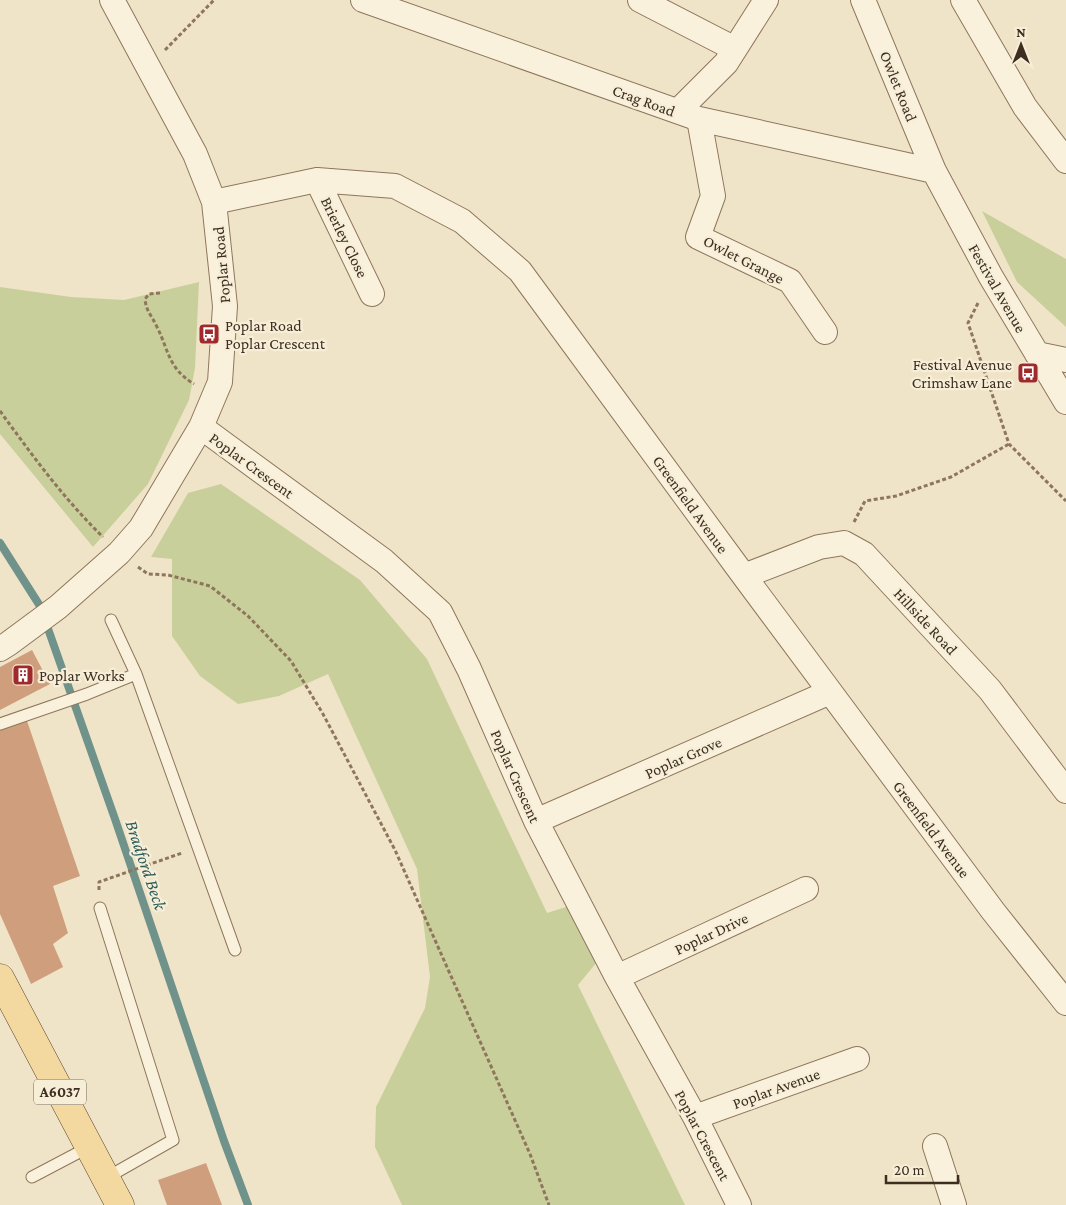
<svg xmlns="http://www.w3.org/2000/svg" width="1066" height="1205" font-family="'Crimson Pro',serif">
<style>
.green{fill:#c9cf9b}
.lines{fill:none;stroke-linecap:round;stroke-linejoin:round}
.stream{stroke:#6f938a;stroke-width:8}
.building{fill:#cf9f7d}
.service-casing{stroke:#8d765c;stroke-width:13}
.minor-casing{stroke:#8d765c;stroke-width:26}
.primary-casing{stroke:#5b4430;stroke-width:29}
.path{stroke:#8d765c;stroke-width:3;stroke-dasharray:4 2.5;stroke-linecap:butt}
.service{stroke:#faf1dc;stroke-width:11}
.minor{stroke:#faf1dc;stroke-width:24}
.primary{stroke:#f3d9a0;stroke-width:28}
.labels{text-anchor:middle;stroke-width:4.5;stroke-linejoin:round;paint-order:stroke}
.shield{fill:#f7eed8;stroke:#756857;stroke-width:1}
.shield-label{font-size:15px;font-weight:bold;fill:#3d2e20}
.street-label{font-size:16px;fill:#3d2e20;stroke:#f7eed8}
.poi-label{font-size:16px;fill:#3d2e20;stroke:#f7eed8;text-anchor:start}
.water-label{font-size:18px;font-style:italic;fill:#2f5d5a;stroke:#f7eed8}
</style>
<rect width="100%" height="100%" fill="#f0e4c8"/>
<path class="green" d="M982,211l84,48v68l-49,-45z
M199,282l-4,86 -6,32 -41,84 -55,63 -93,-113v-147l71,10 53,3z
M221,484l139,96 67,79 120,254 22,-7 28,56 -19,23 107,220h-283l-27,-58 1,-40 49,-99 5,-31 -13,-108 -89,-195 -49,22 -41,8 -38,-28 -28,-40v-77l-21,-2 37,-64z"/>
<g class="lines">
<path class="stream" d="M0,543l40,63 75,213 109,322 24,64"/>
</g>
<path class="building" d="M32,650l18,34 -50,26v-43z
M26,718l54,158 -27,10 15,47 -15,11 10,23 -32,17 -31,-70v-186z
M206,1163l16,42h-55l-9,-25z"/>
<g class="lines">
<g class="service-casing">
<path id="service" d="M136,674l99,276
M0,724l87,-30 49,-20 -25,-54
M100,908l73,232 -67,38
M32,1177l57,-30"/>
</g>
<g class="minor-casing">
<path id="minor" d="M363,0l336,119 235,52
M640,0l95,49
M863,0l71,171 57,106 75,125
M963,0l62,107 41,54
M678,111l48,-48 40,-63
M699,119l14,77 -15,41 92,44 35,51
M317,180l55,114
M214,202l103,-22 78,6 67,35 58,50 224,305 249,335 73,92
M1037,354l29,6
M201,427l183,134 56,51 29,57 67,152 81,156 78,140 44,88
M744,576l75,-29 25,-4 20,11 126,136 76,101
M0,649l8,-5 50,-37 61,-54 22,-25 60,-101 19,-45 5,-76 -11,-104 -19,-48 -83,-154
M536,821l294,-129
M617,977l189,-88
M695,1117l162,-58
M935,1146l19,59"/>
</g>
<g class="primary-casing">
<path id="primary" d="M0,978l120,227"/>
</g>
<path class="path" d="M165,50l49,-50
M160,293l-11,1 -4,5c1,12 7,17 12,28 12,24 11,41 37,57
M978,303l-10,20 41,121 57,57
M0,411c32,44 64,88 103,126
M854,522l11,-21 31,-5 55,-19 58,-33
M138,567l10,7 20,1 42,11 38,30 43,45 32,53 72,136 135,304 19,51
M99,890v-8l83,-29"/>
<use href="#service" class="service"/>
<use href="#minor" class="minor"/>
<use href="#primary" class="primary"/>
</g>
<defs>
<g id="bus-square" transform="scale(1.125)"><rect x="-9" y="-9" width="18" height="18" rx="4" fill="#9e2a2b" stroke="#f7eed8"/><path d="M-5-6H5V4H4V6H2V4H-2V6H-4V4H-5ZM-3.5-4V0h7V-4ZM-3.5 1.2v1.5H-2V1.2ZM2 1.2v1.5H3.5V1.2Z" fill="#fff"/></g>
<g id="building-square" transform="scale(1.125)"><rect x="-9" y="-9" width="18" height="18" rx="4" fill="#9e2a2b" stroke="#f7eed8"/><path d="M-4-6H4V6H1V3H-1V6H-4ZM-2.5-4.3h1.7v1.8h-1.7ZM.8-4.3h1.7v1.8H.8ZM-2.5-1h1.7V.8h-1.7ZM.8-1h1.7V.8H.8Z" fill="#fff"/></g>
</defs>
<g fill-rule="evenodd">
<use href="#bus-square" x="209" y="334"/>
<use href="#bus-square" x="1028" y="373"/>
<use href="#building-square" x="23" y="675"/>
</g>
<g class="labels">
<rect class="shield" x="34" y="1079.5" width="52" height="25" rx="4"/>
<g class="shield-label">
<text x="60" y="1097">A6037</text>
</g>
<g class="street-label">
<text transform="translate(899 86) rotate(68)" y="6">Owlet Road</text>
<text transform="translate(644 100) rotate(20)" y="6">Crag Road</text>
<text transform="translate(345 237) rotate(64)" y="6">Brierley Close</text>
<text transform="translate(744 259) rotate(27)" y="6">Owlet Grange</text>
<text transform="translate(221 265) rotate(-95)" y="6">Poplar Road</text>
<text transform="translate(998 288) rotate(60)" y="6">Festival Avenue</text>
<text transform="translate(252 465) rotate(36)" y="6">Poplar Crescent</text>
<text transform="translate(691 504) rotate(54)" y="6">Greenfield Avenue</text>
<text transform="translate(926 621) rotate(47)" y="6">Hillside Road</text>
<text transform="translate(683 757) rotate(-24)" y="6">Poplar Grove</text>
<text transform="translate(516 776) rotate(66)" y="6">Poplar Crescent</text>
<text transform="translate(932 829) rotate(53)" y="6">Greenfield Avenue</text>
<text transform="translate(711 933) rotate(-25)" y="6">Poplar Drive</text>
<text transform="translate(776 1088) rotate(-20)" y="6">Poplar Avenue</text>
<text transform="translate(703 1135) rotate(62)" y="6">Poplar Crescent</text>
</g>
<g class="poi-label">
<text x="225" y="331">Poplar Road<tspan x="225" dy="18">Poplar Crescent</tspan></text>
<text x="1012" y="370" text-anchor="end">Festival Avenue<tspan x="1012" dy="18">Crimshaw Lane</tspan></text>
<text x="39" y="681">Poplar Works</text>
</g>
<g class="water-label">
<text transform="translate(146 865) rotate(71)" y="6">Bradford Beck</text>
</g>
</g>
<g transform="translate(1021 45)" stroke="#f7eed8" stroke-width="4" paint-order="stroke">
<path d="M0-4L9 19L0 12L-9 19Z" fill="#3d2e20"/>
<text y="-8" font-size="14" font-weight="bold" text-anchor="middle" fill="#3d2e20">N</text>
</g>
<path d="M886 1175v8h72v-8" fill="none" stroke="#3d2e20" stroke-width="2.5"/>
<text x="894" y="1175" font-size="15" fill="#3d2e20" stroke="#f7eed8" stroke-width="4" paint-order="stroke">20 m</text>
</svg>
